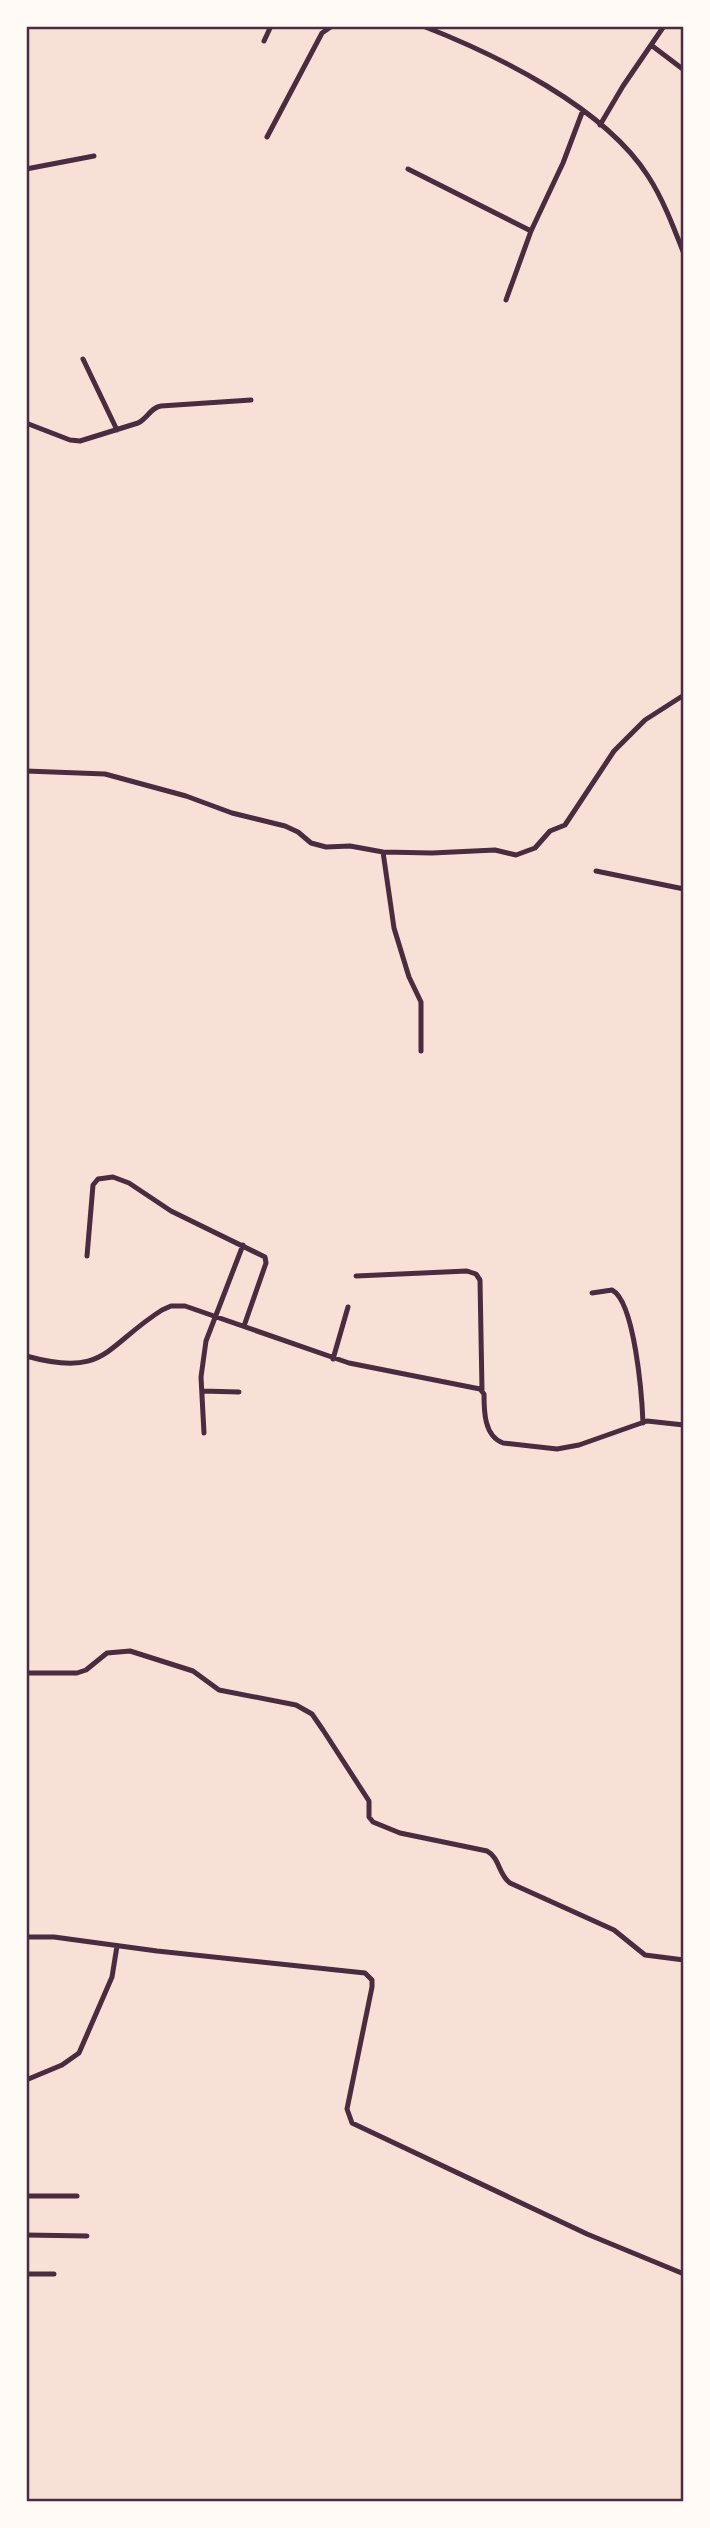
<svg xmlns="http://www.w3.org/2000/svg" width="710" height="2528" font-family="'Nunito Sans',sans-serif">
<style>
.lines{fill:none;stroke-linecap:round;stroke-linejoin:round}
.minor{stroke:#4a2c40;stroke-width:5}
.neatline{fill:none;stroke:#4a2c40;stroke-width:2.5}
</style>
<rect width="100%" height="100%" fill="#f7e1d7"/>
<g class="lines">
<path class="minor" d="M423,26c74,29 181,81 225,150 15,23 26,52 36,78
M264,41l7,-15
M651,45l33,25
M600,125l23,-39 41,-60
M267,137l55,-104 10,-7
M26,169l68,-13
M408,169l123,62
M506,300l25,-69 32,-68 20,-53
M83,359l34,71
M26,423l44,17 10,1 58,-18c10,-5 12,-15 23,-17l90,-6
M26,771l79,3 81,22 46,17 53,13 13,6 13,11 15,4 24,-1 33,6 49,1 63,-3 21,5 19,-7 15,-17 15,-6 49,-74 31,-31 39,-25
M383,852l11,76 15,49 12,25v49
M596,871l88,18
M87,1256l6,-71 5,-6 15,-2 16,6 42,28 94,46 1,6 -22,63
M356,1276l111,-5 9,3 4,6 2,110
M592,1293l20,-3c23,12 30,107 31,133
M26,1356c80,22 78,-9 136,-46l9,-4h14l164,57 131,26 4,5c0,17 0,42 19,49l54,6 22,-4 68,-24 37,4
M333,1359l15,-52
M202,1391l37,1
M204,1433l-3,-56 5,-36 37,-96
M26,1673h51l9,-3 21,-17 23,-2 63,20 26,19 77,15 16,9 11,16 46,71v16l4,5 27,11 87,18c13,7 11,23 23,32l104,47 31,25 39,5
M26,1937h28l103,14 208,22 7,7v7l-25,122 5,14 235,111 97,40
M26,2080l36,-15 17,-12 33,-76 5,-31
M26,2196h51
M26,2235l61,1
M26,2274h28"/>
</g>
<rect width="710" height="2528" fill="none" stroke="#fffaf5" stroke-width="56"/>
<rect x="28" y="28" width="654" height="2472" class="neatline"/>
</svg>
